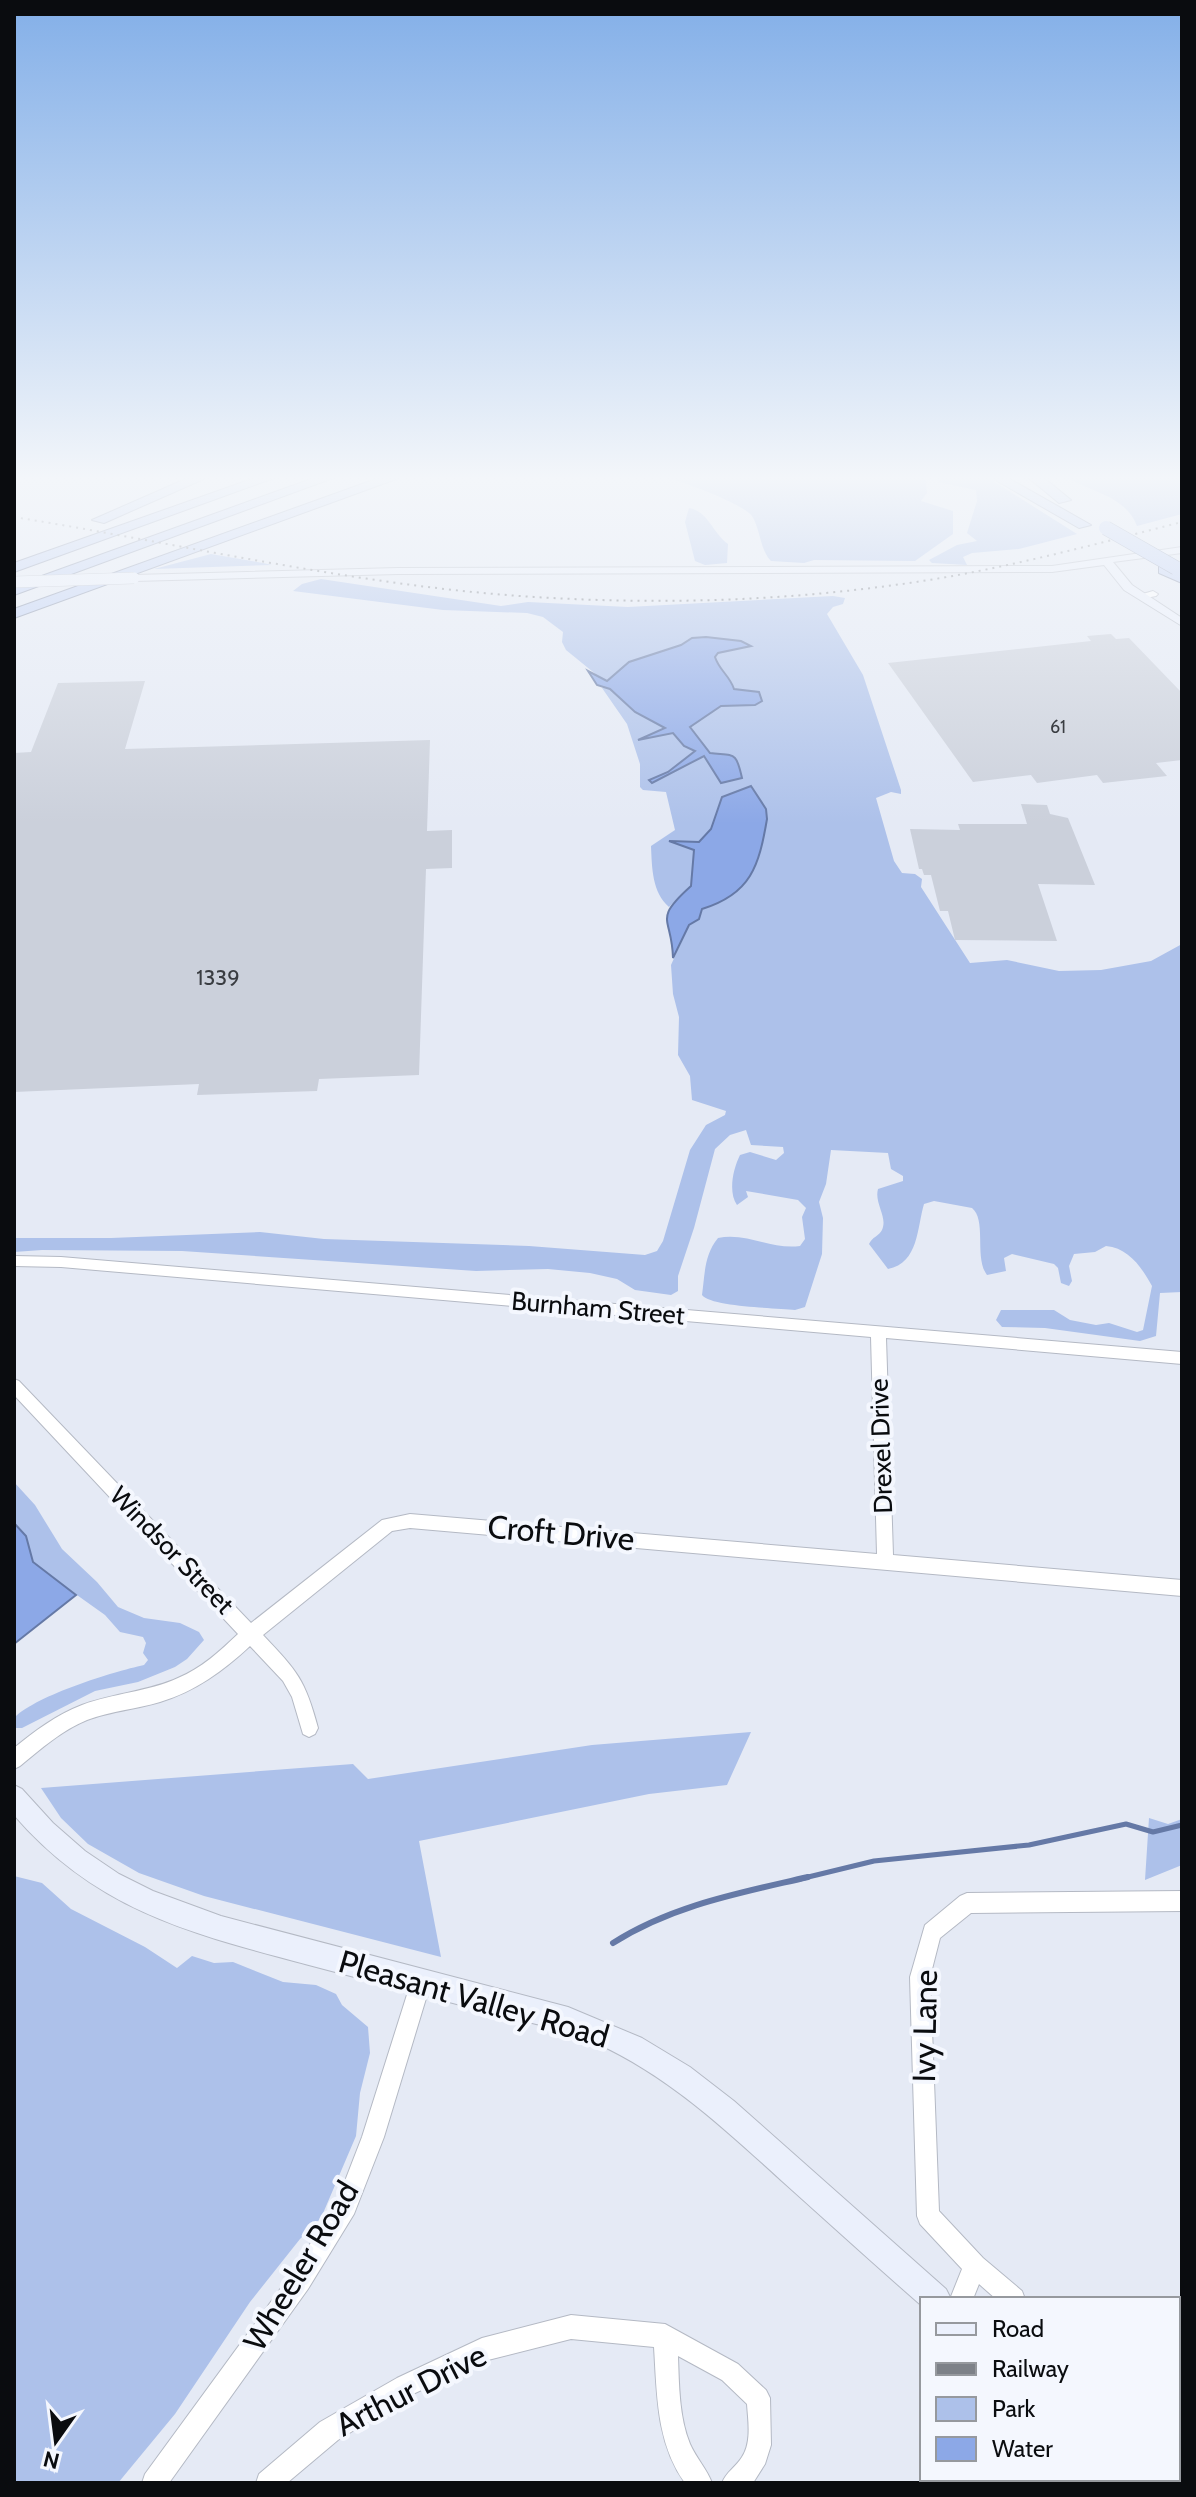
<svg xmlns="http://www.w3.org/2000/svg" width="1196" height="2497" font-family="Cabin,sans-serif">
<style>
.green{fill:#adc1ea}
.water{fill:#8ca8e7;stroke:#6579a6;stroke-width:2}
.lines{fill:none;stroke-linecap:round;stroke-linejoin:round}
.stream-far1{stroke:#6579a6;stroke-width:5}
.stream{stroke:#6579a6;stroke-width:6}
.building{fill:#cbd0db}
.minor-casing{stroke:#b4b9c4;stroke-width:2}
.tertiary-casing{stroke:#b4b9c4;stroke-width:2}
.secondary-casing{stroke:#b4b9c4;stroke-width:2}
.motorway-casing{stroke:#7e89a4;stroke-width:2}
.minor{fill:#fff;fill-rule:evenodd}
.tertiary{fill:#fff;fill-rule:evenodd}
.secondary{fill:#ebf0fc;fill-rule:evenodd}
.motorway{fill:#bccdf4;fill-rule:evenodd}
.rail{stroke:#7d8188;stroke-width:2;stroke-dasharray:2 5;stroke-linecap:butt}
.secondary-bridge-casing{stroke:#b4b9c4;stroke-width:12;stroke-linecap:butt}
.motorway-bridge-casing{stroke:#7e89a4;stroke-width:15;stroke-linecap:butt}
.secondary-bridge{stroke:#ebf0fc;stroke-width:11}
.motorway-bridge{stroke:#bccdf4;stroke-width:14}
.labels{text-anchor:middle;stroke-width:8;stroke-linejoin:round;paint-order:stroke}
.far-number-label{font-size:18px;fill:#3a3d42}
.number-label{font-size:22px;fill:#3a3d42}
.street-label{font-size:26px;fill:#0a0c0f;stroke:#f4f7fe}
.near-street-label{font-size:32px;fill:#0a0c0f;stroke:#f4f7fe}
</style>
<rect width="100%" height="100%" fill="#e5eaf5"/>
<path class="green" d="M656,474h269l2,19 -6,8 32,10v23l-38,27 -101,-1 -10,3 -33,-2c-11,-11 -10,-30 -19,-45 -9,-13 -79,-38 -96,-42z
M942,474h40l95,60 -58,15 -47,4 -9,4 4,8 -35,-2 -3,-3 28,-15 20,-4 -10,-8 10,-32 -1,-11 -38,-8z
M1060,474h122v40l-45,12c-12,-32 -51,-35 -77,-52z
M689,508c19,3 23,24 39,36l-1,19 -22,2 -10,-4 -10,-39z
M211,554l52,9 9,2 -118,4z
M321,579l180,27 27,-4 100,5 205,-11 12,2 -2,6 -10,3 -6,7 36,61 38,115v4l-10,-2 -15,6 18,63 8,12 13,1 7,5 -1,8 49,76 37,-3 52,11 42,-1 50,-9 31,-17v348l-22,1 -4,43 -16,5 -95,-13 -43,-1 -6,-7 5,-10h53l16,10 26,5 13,-2 28,9 6,-2 9,-44c-10,-18 -23,-38 -46,-40l-11,6 -21,2 -5,12 3,15 -3,5 -8,-3 -3,-15 -4,-4 -42,-10 -8,4 2,13 -19,4c-13,-17 0,-55 -15,-67l-38,-7 -10,3c-7,23 -5,59 -36,65l-19,-25c3,-7 10,-8 13,-14 6,-13 -8,-27 -4,-41l25,-8v-5l-12,-7 -3,-16 -57,-3 -5,34 -7,18 4,16 -1,36 -17,53 -10,3c-19,-2 -84,-3 -93,-15 3,-21 2,-40 16,-57 28,-6 54,12 82,8l5,-7 -3,-22 4,-9 -8,-8 -52,-9 2,6 -11,8c-9,-13 -4,-36 3,-50l10,-3 26,8 8,-7 -1,-6 -32,-2 -5,-15 -16,5 -15,14 -21,79 -16,48v15l-7,4 -36,-5 -18,-11 -27,-6 -42,-4 -72,2 -294,-20 -140,-1 -28,2v-14h97l149,-6 64,7 205,7 116,9 12,-4 6,-10 27,-91 16,-25 19,-10 1,-4 -34,-11 -2,-24 -12,-21 1,-38 -6,-23 -2,-29 18,-40 8,-5 -9,-32 -19,19c-17,-15 -17,-39 -18,-61l24,-16 -9,-38 -23,-2 -3,-3v-23l-13,-40 -25,-36h4l-8,-12 -32,-26 -4,-8 1,-10 -20,-15 -16,-4 -84,-3 -150,-19 9,-7z
M14,1482l21,23 27,44 35,33 21,25 26,11 36,5 19,9 5,8 -17,19 -12,8 -37,15 -43,9 -73,37h-7v-11c23,-22 97,-45 129,-52l4,-5 -5,-7 3,-10 -3,-6 -23,-5 -15,-17 -66,-47 -6,-6 -7,-26 -12,-13z
M751,1732l-24,53 -78,9 -230,47 22,116 -237,-61 -65,-23 -51,-29 -27,-26 -20,-30 312,-24 15,15 224,-34z
M1149,1818l19,6 14,-5v46l-37,15z
M14,1876l28,7 29,26 74,38 32,21 15,-12 22,7 19,-1 50,20 33,3 20,9 6,11 26,22 2,26 -10,40 -4,43 -35,82 -21,21 -50,63 -75,112 -57,69h-104z"/>
<path class="water" d="M706,637l35,4 10,5 -33,7 -3,4c4,13 15,19 19,32l25,3 3,9 -7,4 -34,1 -31,21 20,26c25,3 26,-2 32,25l-21,5 -17,-27 -52,27 -3,-3 19,-8 27,-21 -11,-5 -11,-13 -35,7 27,-12 -30,-16 -25,-23 -13,-4 -9,-14 19,10 22,-19 52,-17 11,-7z
M751,786l15,23 1,10c-8,47 -16,75 -65,90l-3,10 -10,6 -16,33c-1,-42 -21,-37 18,-72l3,-36 -25,-9 30,1 12,-13 11,-32z
M14,1523l12,13 7,26 43,33 -62,49z"/>
<g class="lines">
<path class="stream-far1" d="M800,1879l74,-18 155,-16 97,-21 27,8 29,-7"/>
<path class="stream" d="M613,1943c60,-38 127,-50 195,-66"/>
</g>
<path class="building" d="M1111,634l5,5 13,-1 53,55v67l-26,3 11,13 -64,7 -6,-8 -60,8 -6,-8 -58,7 -85,-119 203,-22 -4,-5z
M145,681l-20,68 305,-9 -3,91 25,-1v38l-26,1 -7,206 -100,4 -2,12 -120,4 2,-11 -185,8v-339l17,-1 27,-69z
M1021,804l26,1 3,9 18,4 27,67 -57,-1 19,57 -102,-1 -7,-29h-8l-9,-36h-7l-2,-6h-3l-9,-40 50,1 -2,-6h69z"/>
<g class="lines">
<g class="minor-casing">
<path id="minor" d="M14,1256l47,1 1121,95v12l-296,-26 7,217 289,25v16l-772,-68 -18,3 -129,104c34,36 42,44 55,93l-3,6 -6,3 -6,-3 -11,-37 -9,-16 -33,-35c-27,25 -54,45 -90,56 -23,7 -50,9 -73,18 -25,10 -46,29 -67,46l-6,3v-21c21,-17 42,-33 68,-43 31,-12 66,-13 96,-27 24,-10 42,-27 60,-44l-224,-239v-16l5,2 232,242 131,-103 28,-6 467,40 -6,-217 -810,-70 -47,-1z
M1182,1891v20l-211,2 -31,25 -10,39 9,234 44,47 39,33 3,8h-29l-17,-15 -6,15h-23l12,-30 -42,-45 -3,-8 -7,-239 15,-52 35,-29 7,-3z
M421,1972l7,3 3,7 -47,155 -30,77 -46,75 -139,194h-27l3,-9 147,-201 46,-74 24,-62 49,-155 3,-7z
M571,2315l94,9 73,40 28,26 4,8 1,47 -6,19 -12,19h-31c4,-11 14,-16 20,-26 10,-15 6,-37 5,-53l-25,-24 -44,-24c1,29 1,61 12,88 6,14 17,25 22,39h-27c-29,-40 -28,-90 -31,-136l-83,-8 -87,22 -71,33 -75,46 -51,43h-31l3,-9 61,-52 77,-44 85,-40z
M1178,2428l4,2v26l-4,-2z"/>
</g>
<g class="tertiary-casing">
<path id="tertiary" d="M1153,591l5,3 -2,2 -15,3 -5,-3z"/>
</g>
<g class="secondary-casing">
<path id="secondary" d="M1182,547v6l-69,9 19,23 50,33v8l-58,-36 -20,-25 -52,7 -654,2 -264,7 -5,-3 5,-3 264,-7 654,-2z
M14,1785l8,4 31,34 32,28 34,23 34,17 68,25 347,91 74,31 48,29 44,34 212,188 5,10h-29v7c-47,-41 -93,-83 -140,-125 -57,-52 -114,-105 -184,-137 -35,-16 -74,-22 -111,-32 -61,-16 -121,-32 -182,-48 -116,-31 -209,-54 -291,-149z
M1120,2479h35l2,4h-35z"/>
</g>
<g class="motorway-casing">
<path id="motorway" d="M197,474h18l-111,49 -12,-3z
M266,474h19l-271,98v-9z
M325,474h19l-330,121v-9z
M390,474h20l-396,144v-9z
M985,474h16l90,51 -12,3z
M1024,474h15l32,26 -12,3z
M1164,566l18,8v9l-23,-10v-6z"/>
</g>
<use href="#minor" class="minor"/>
<use href="#tertiary" class="tertiary"/>
<use href="#secondary" class="secondary"/>
<use href="#motorway" class="motorway"/>
<path class="rail" d="M14,517c168,27 336,67 506,79 143,10 286,5 427,-19 79,-14 157,-35 235,-55"/>
<g class="secondary-bridge-casing">
<path id="secondary-bridge" d="M14,582l120,-4"/>
</g>
<g class="motorway-bridge-casing">
<path id="motorway-bridge" d="M1106,528l70,40"/>
</g>
<use href="#secondary-bridge" class="secondary-bridge"/>
<use href="#motorway-bridge" class="motorway-bridge"/>
</g>
<linearGradient id="sky" x2="0" y2="1"><stop stop-color="#83afe8"/><stop offset="0.58" stop-color="#f3f6fa"/><stop offset="1" stop-color="#f3f6fa" stop-opacity="0"/></linearGradient>
<rect width="1196" height="824" fill="url(#sky)"/>
<g class="labels">
<g class="far-number-label">
<text x="1058" y="733">61</text>
</g>
<g class="number-label">
<text x="218" y="985">1339</text>
</g>
<g class="street-label">
<text transform="translate(598 1308) rotate(5)" y="9">Burnham Street</text>
<text transform="translate(881 1446) rotate(-92)" y="9">Drexel Drive</text>
<text transform="translate(172 1550) rotate(46)" y="9">Windsor Street</text>
</g>
<g class="near-street-label">
<text transform="translate(561 1533) rotate(5)" y="11">Croft Drive</text>
<text transform="translate(474 1999) rotate(16)" y="11">Pleasant Valley Road</text>
<text transform="translate(925 2026) rotate(-89)" y="11">Ivy Lane</text>
<text transform="translate(301 2266) rotate(-59)" y="11">Wheeler Road</text>
<text transform="translate(411 2390) rotate(-27)" y="11">Arthur Drive</text>
</g>
</g>
<rect width="1196" height="2497" fill="none" stroke="#0a0c0f" stroke-width="32"/>
<rect x="920" y="2297" width="260" height="184" fill="#f4f7fe" stroke="#96999e" stroke-width="2"/>
<rect x="936" y="2323" width="40" height="12" fill="#ebf0fc" stroke="#96999e" stroke-width="2"/>
<text x="992" y="2337" font-size="24" fill="#0a0c0f">Road</text>
<rect x="936" y="2363" width="40" height="12" fill="#7d8188" stroke="#96999e" stroke-width="2"/>
<text x="992" y="2377" font-size="24" fill="#0a0c0f">Railway</text>
<rect x="936" y="2397" width="40" height="24" fill="#adc1ea" stroke="#96999e" stroke-width="2"/>
<text x="992" y="2417" font-size="24" fill="#0a0c0f">Park</text>
<rect x="936" y="2437" width="40" height="24" fill="#8ca8e7" stroke="#96999e" stroke-width="2"/>
<text x="992" y="2457" font-size="24" fill="#0a0c0f">Water</text>
<g transform="translate(56 2441) rotate(194)" stroke="#f4f7fe" stroke-width="6" paint-order="stroke">
<path d="M0-6L14 30L0 20L-14 30Z" fill="#0a0c0f"/>
<text y="-12" font-size="22" font-weight="bold" text-anchor="middle" fill="#0a0c0f">N</text>
</g>
</svg>
